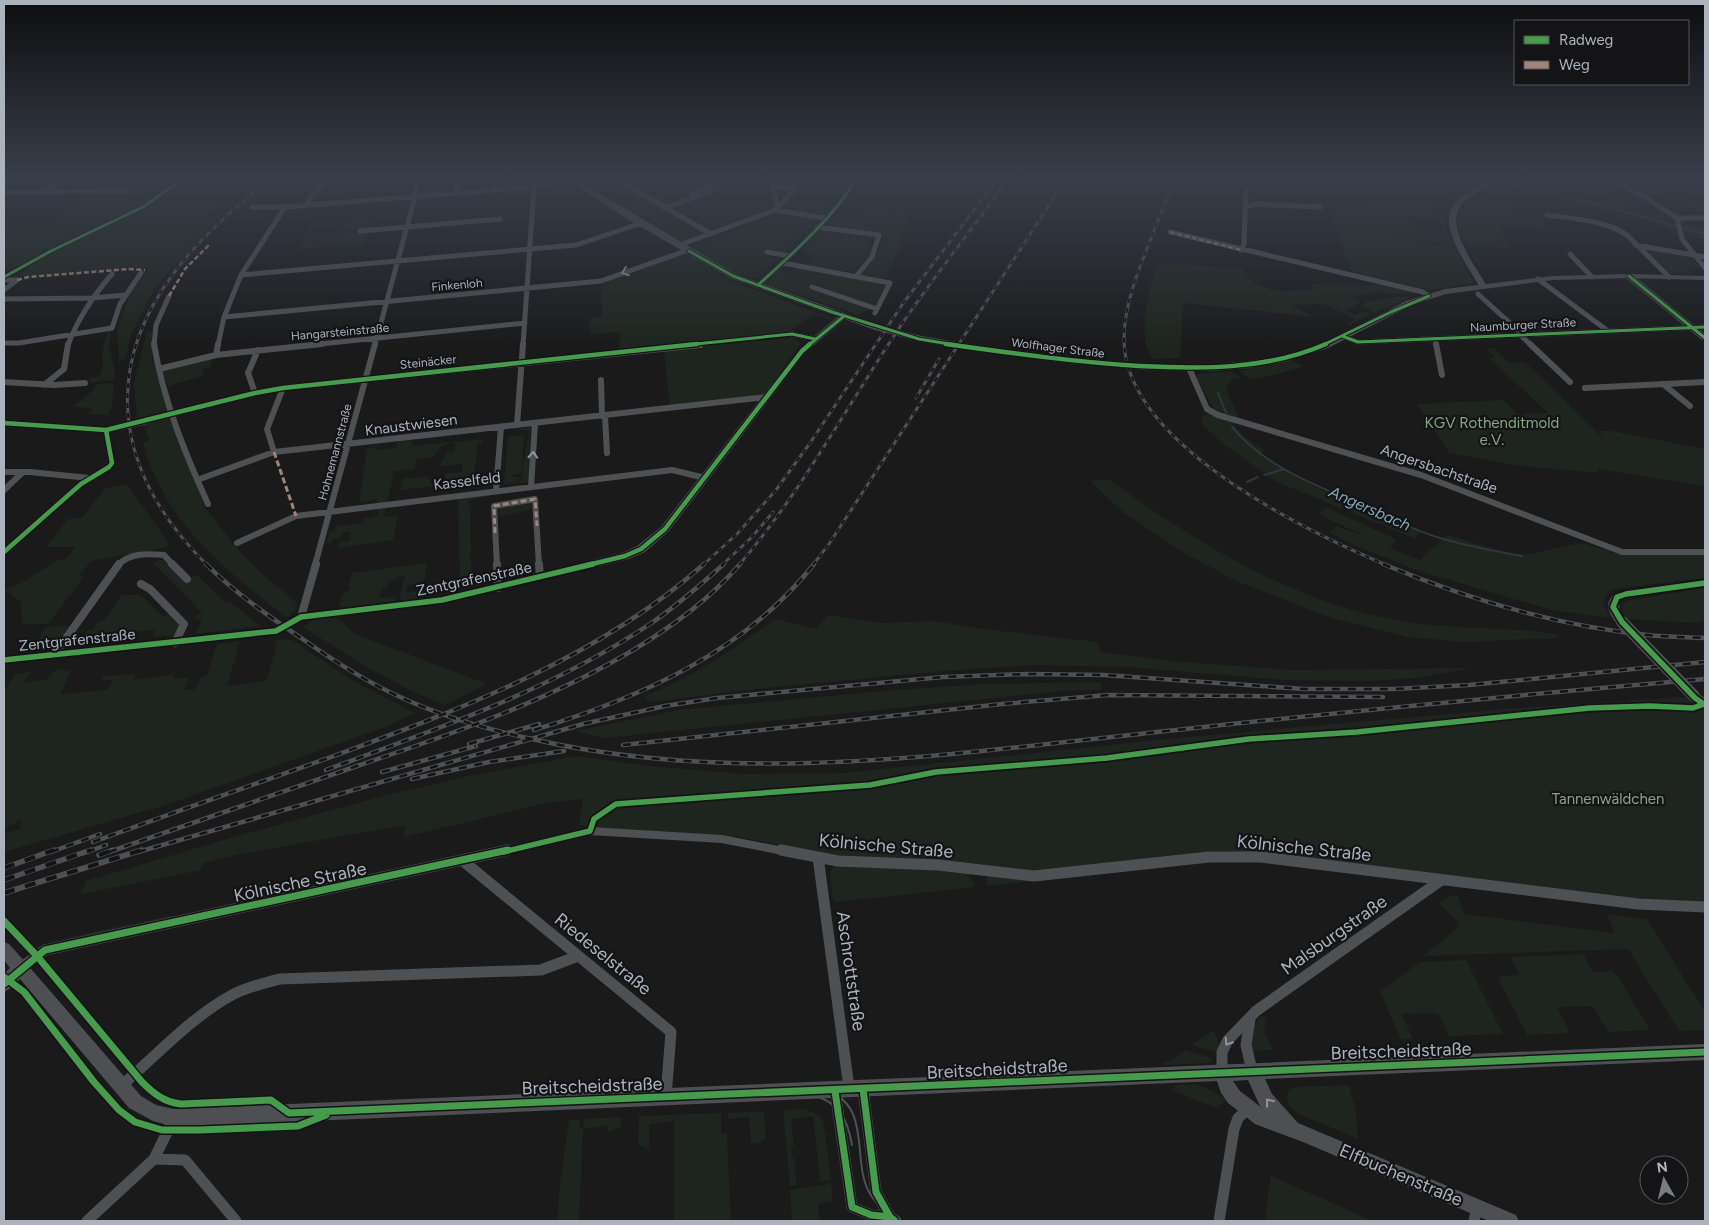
<svg xmlns="http://www.w3.org/2000/svg" width="1709" height="1225" font-family="Figtree,sans-serif">
<style>
.green{fill:#1e251e}
.lines{fill:none;stroke-linecap:round;stroke-linejoin:round}
.stream{stroke:#2c383e;stroke-width:2}
.street-tunnel{stroke:#37393b;stroke-width:6;stroke-dasharray:6 3;stroke-linecap:butt}
.street-far3{stroke:#4e5154;stroke-width:5}
.street-far2{stroke:#4e5154;stroke-width:6}
.street-far1{stroke:#4e5154;stroke-width:8}
.street{stroke:#4e5154;stroke-width:11}
.secondary{fill:#4d4f52;fill-rule:evenodd}
.primary{fill:#4c4d4f;fill-rule:evenodd}
.tram{stroke:#4e5053;stroke-width:2}
.rail-far2-casing{stroke:#4e5053;stroke-width:3}
.rail-far1-casing{stroke:#4e5053;stroke-width:4.5}
.rail-casing{stroke:#4e5053;stroke-width:5.5}
.rail-far2{stroke:#141417;stroke-width:2;stroke-dasharray:5;stroke-linecap:butt}
.rail-far1{stroke:#141417;stroke-width:2.5;stroke-dasharray:8;stroke-linecap:butt}
.rail{stroke:#141417;stroke-width:4;stroke-dasharray:11;stroke-linecap:butt}
.secondary-bridge{stroke:#4d4f52;stroke-width:12}
.quiet-far1{stroke:#a18479;stroke-width:2.5;stroke-dasharray:5 2.5;stroke-linecap:butt}
.quiet{stroke:#a18479;stroke-width:3;stroke-dasharray:6 3;stroke-linecap:butt}
.cycleway-far3-casing{stroke:#141417;stroke-width:5}
.cycleway-far2-casing{stroke:#141417;stroke-width:7}
.cycleway-far1-casing{stroke:#141417;stroke-width:9}
.cycleway-casing{stroke:#141417;stroke-width:10}
.cycleway-far3{stroke:#469c4c;stroke-width:3}
.cycleway-far2{stroke:#469c4c;stroke-width:4.5}
.cycleway-far1{stroke:#469c4c;stroke-width:5.5}
.cycleway{stroke:#469c4c;stroke-width:7}
.oneway{stroke:#8f969d}
.oneway2{stroke:#8f959c}
.labels{text-anchor:middle;stroke-width:4.5;stroke-linejoin:round;paint-order:stroke}
.far-street-label{font-size:12px;fill:#abb3bc;stroke:#141417}
.park-label{font-size:15px;fill:#85a881;stroke:#141417}
.street-label{font-size:15px;fill:#abb3bc;stroke:#141417}
.water-label{font-size:16px;font-style:italic;fill:#80a7b9;stroke:#141417}
.near-street-label{font-size:18px;fill:#abb3bc;stroke:#141417}
</style>
<rect width="100%" height="100%" fill="#1a1a1b"/>
<path class="green" d="M148,176h38l-19,14h-35l11,-5 11,1 9,-5 -19,-3z
M188,176h78l-59,40h14l-66,71 -23,46 -7,26 -6,2 -2,-29 13,-38 19,-25 -20,-2 -52,6 -58,3 20,-17c-13,1 -21,11 -35,10v-46h46l36,-30 82,-2z
M608,176h158l8,29 -5,5 -87,32 -96,-59z
M772,176h79l-7,17 -19,20 -20,-3 -3,3 -18,-5 -1,-2 15,-19 -23,-1z
M1189,176h73l2,8z
M1274,176h344l46,17 7,-2 -3,-2 5,-1 5,2 -3,2 30,13v12h-4l-5,-5 -52,-20h-6l-30,-14 -15,5 26,12 14,14 72,19v11l-27,-5 -31,-15 -23,-6 -32,-4 -52,-13h-31l10,17 23,2 2,10 4,7 -4,1 -8,-4 -37,-3 13,22 -39,-2 2,2h-5l13,19h-3l-20,-34 -4,-15 9,-15 21,-13 -10,-3c-19,10 -37,19 -29,44l-6,-1 3,-2 -3,-5h-3l-1,-2 6,-21 22,-19 -2,-1c-14,15 -25,18 -28,40l-23,-1 -3,-4 -8,-1 6,2 14,17h27l6,12 -62,-8 63,10 19,36 -45,7 -77,-18 -23,-64 41,3 -5,-13 -60,-7 -2,-2 -26,-1z
M910,211l-10,35 -14,35 -25,-7c12,-12 19,-22 22,-39l-39,-5 -21,-5 9,-8 7,-3z
M779,213l40,6 -36,35 -14,-2 -3,4 13,2 -22,21 -22,-6 -45,-27z
M373,218l-4,11 -32,2 7,-1 2,-6 -14,-1v3l-19,1 -5,8h-3l6,-12z
M818,229l53,7 2,1 -4,9 4,1 -7,12 -13,13 -47,-6 9,-11 -11,-2 2,-2 -7,-2z
M352,231v2h16l-3,11 -66,5 6,-13z
M1646,249l45,7 12,14 -15,-1 5,5h-23l-25,-24z
M685,251l43,29 103,38v2l-18,-6 -24,18 -170,17 1,-17 -30,2v-16l12,-2 -1,-34z
M1156,263l86,5c16,29 44,22 73,22l-3,-6 61,1 1,-2 41,10 -24,1 -11,-3 -26,6 7,5 -14,9 9,4 8,-4 8,3 -22,11 -3,-1 8,-5 -31,-15 -33,1 23,12 -131,-14 -3,55 -27,1c-18,-25 -3,-67 3,-96z
M796,267l87,16 3,3 -10,20 -11,5 -6,4 -93,-31 -1,-1 15,-13 10,2z
M1414,296l-40,17 -12,-7 3,-4 27,-5z
M108,330h3l-2,16 6,26 -1,8 -26,3 2,-5 9,-1 4,-10 -1,-14z
M147,331h5v26l17,60 36,91 30,38 27,28 35,29 -2,7 -8,8c-64,-50 -122,-95 -144,-175l6,-3 -7,-21 -5,1 -3,-37z
M791,338l10,5 -39,54 -92,10 -6,-57z
M1494,348l16,15 15,-1 69,67 14,15 -10,-13h13l13,16 -12,-16 93,18v37l-107,-17 -1,4 -77,-7 -71,-13 -32,-49 86,-4 14,14 31,-1 -59,-55h7l-10,-9z
M213,356l-2,11 -8,2v7l-35,10 -7,-17z
M1291,360l13,6c-19,7 -33,10 -52,14l-13,-9z
M1230,371l12,7 -11,2 -5,8 13,30 -25,-9 -17,-30 1,-5z
M110,383l4,1 -2,21 -4,10 -21,-1 6,-6 -20,-1 18,-15 6,-8z
M1209,413l22,8 12,14 21,16 -5,4c48,33 107,53 161,77l-4,7 -139,-57 -54,-38 -21,-20v-8z
M530,427l-1,55 -10,1 5,-10h-2l7,-43h-10l1,-2z
M524,435l-2,31h1l-3,7 -11,4h10l-2,6 -13,1 4,-48z
M483,439l-1,4h-4l-4,32 8,-1v4l-11,2 -1,2 -28,2 4,-10 16,-2 1,-8 -24,2 8,-13 7,-1 2,-8h-4l1,-2z
M413,440l-1,6 37,-4 -2,2 -6,2 -7,11 -18,2 -2,10 -20,2 -7,32 -10,2v-6l-18,4c3,-15 3,-26 7,-43l-1,-1 2,-8h-3l1,-2 9,-1 3,-4 -1,6 20,-2 1,-6z
M428,476v3l5,7 -33,4 3,-11z
M1108,479c86,62 187,125 293,142 53,9 106,5 159,14l-4,3 -92,4 -56,-5 -73,-18 -94,-36 -54,-28 -64,-43 -33,-31z
M127,484l43,61 -7,3 -72,13 -13,16h6l-36,47h-26l-1,-22 -17,-13 16,-5 37,-24h8l11,-13h-30l22,-28 14,-1 22,-29z
M490,494v2l-22,4v5h2l1,50 -2,3h2l1,21 -12,2 -2,-83z
M531,501v8l-32,8 -1,-10z
M386,507l-2,10 14,-2 -5,25 -56,8 1,-5 11,-1 2,-10 -9,1 -1,5 -8,1 -1,4 -6,1 3,-12 5,-1 2,-5 27,-3 1,-4 13,-3 2,-8z
M1326,507l71,33 -7,8 30,12 27,-25 54,16 23,4 58,-12 40,12 83,-1v24l-91,11 -8,5 -3,9 8,15 -59,-8 -133,-39 -65,-26 -24,-12 7,-7 32,12 -51,-24z
M163,559l21,22 13,-6 29,28 4,-1 31,24 -66,8 7,-15h-6l-1,-2 7,-4 -49,-50z
M427,563l-4,25 -4,1v-5l-12,1 -1,8 12,-2 -1,9 -18,2 6,-26 -8,1 -1,3 -7,1 -2,7h-5l-3,10 17,-1 -1,5 -56,6 3,-12 9,-9 -3,-2 4,-12z
M1705,588v32l-9,3 -69,-4 -5,-7v-8l7,-4z
M122,595h19l21,21 11,-1 8,8 -6,12 -23,2 3,-7 -72,7 5,-7h4l6,-8 7,-3z
M828,615l54,8 52,-2 49,8 115,13 3,10 70,9 122,9 179,-2 -56,10 -46,3 -85,-1 -158,-13 -93,-2 -89,6 -180,17 -114,14 -7,-5 43,-20 47,-29 41,-29 41,10z
M337,617l18,17 132,50 -42,21c-51,-19 -96,-49 -142,-78l11,-8z
M69,626l-9,13 -23,1 9,-13z
M283,639l9,1 60,40 63,33 -30,14 -216,77 -165,48v-18l6,-3 10,-1 1,-10 -17,9v-140l2,-1 9,-14 16,-2 -7,11 24,-4 7,-9 10,-1 -1,2h6l-9,23 46,-4 6,-10 -12,1 3,-5 32,-2 -2,6 40,-6 -1,5 16,-1 -4,10 -6,1 15,1 7,-13 6,-1 10,-32 23,-3 -13,45 39,-5 11,-37 -3,-3z
M1100,682l2,8h-30l-468,48 -29,-7 104,-21 205,-19 99,-7z
M1685,697l20,15v190l-70,-3 -391,-47 -28,-1 -184,21 -194,-15 -102,-21 -139,-8 -18,-3 4,-26 -36,4 -143,34 1,-12 -160,28 -42,10 -2,7 -120,24 5,-13 141,-42 156,-43 86,-20 107,-20 72,10 96,8 100,-1 323,-34 338,-30z
M835,865l131,7 7,9 2,6 -140,15 -2,-4 -3,-25z
M987,875l48,6 -48,5z
M1453,895h5l6,19 150,19 -7,-19 40,5 58,93v18l-26,1 -51,-82 -205,7 36,-29 -1,-5 -20,-19z
M175,915l-1,2 -51,10 -1,3 -77,12z
M1583,954l10,18 19,-1 6,6 32,53 -42,2 -15,-26 -36,1 13,26 -43,2 -28,-55 1,-4 19,-1 -9,-18z
M1466,960l37,74 -54,2 -11,-23 -36,1 11,25h-12l-21,-47 40,-30z
M1260,1016l7,1 -3,13 9,20 -23,1 3,-22z
M1213,1030l7,15 -3,7 -25,-7z
M1185,1050l29,9 -6,4 -44,2 -1,-3 7,-1z
M1196,1084l17,7 13,9 -10,8 -44,-18 4,-5z
M1349,1085l7,27 2,27 -61,-26c-7,-5 -11,-12 -9,-21l6,-5z
M803,1109l12,4 8,7 8,60 -11,2 -7,-66 -22,3 3,27 -3,1 1,11h2l3,27 -7,1 -7,-76z
M764,1111l2,27 -10,7v-3l-5,1 -2,-26 -21,2v-6z
M721,1113v21h6l4,87h-57v-100l-25,3v25l-11,-4 1,-29z
M621,1117v9l-13,7v-8l-25,4 -4,92h-22l3,-36 9,-65 11,-1v9h3l1,-9z
M1271,1176l102,45h-108z
M831,1184l2,17 -15,3 2,17h-28l-2,-31z"/>
<g class="lines">
<path class="stream" d="M1469,176l105,22 131,36
M1218,393l8,20
M1232,427c35,42 88,60 137,81 23,10 46,23 71,30 26,8 54,13 82,18
M1264,475l20,-6
M1247,482l11,-5"/>
<path class="street-tunnel" d="M143,422l17,-5"/>
<path class="street-far3" d="M611,176l100,58
M1601,176l42,20 34,22
M710,186l8,3 -28,10 3,-6z
M773,187l23,1 -18,19
M494,190l2,-14
M45,191l24,-15
M4,192l122,-1
M455,193l4,-17
M307,205l4,-9 21,-20
M252,207h33l249,-20 32,-9
M1245,207l10,-3 66,3
M664,208l26,-9
M775,210l50,8
M1547,215c23,3 66,6 83,23 13,13 26,26 39,39
M1677,218l5,21 23,29
M1677,218h28
M817,227l62,8 -7,22 -15,18
M360,231l140,-12
M1170,232l253,60 6,4
M680,245l95,-35 3,-3 -9,-31
M1635,245l70,12
M1241,250l3,-6 2,-54
M767,252l23,4
M1570,254l22,23
M783,263l107,20 -15,30
M241,275l335,-30 66,-22
M1538,279l70,52
M4,280h13
M758,285c30,-27 82,-73 99,-109
M812,287l65,22
M4,290l13,-10
M1478,294l45,41
M4,299l88,-1 33,-3
M224,317l377,-36 87,-31
M792,334l23,5
M1520,335l11,10
M1342,336l16,6 347,-15
M1435,339l1,6
M4,343h15l93,-15 8,-24 21,-31
M68,345c10,-27 25,-49 44,-71
M154,345l2,-20 13,-29
M218,345l6,-28 17,-42 44,-68
M310,345l215,-22
M375,345l40,-148 3,-21
M523,345l11,-158
M697,345h3"/>
<path class="street-far2" d="M154,344c9,56 31,109 54,160
M1436,344l6,31
M1530,344l40,38
M216,355l2,-11
M1189,368l18,41 11,6 203,60 201,77h83
M159,369l57,-14 106,-11
M601,380l1,36
M4,382l50,3 31,-2
M1663,384l27,22
M44,385l20,-16 4,-25
M1585,388l120,-6
M255,393l-7,-20 10,-23
M605,416l2,37
M160,417l95,-24 28,-5 417,-43
M4,423l102,7 37,-8
M517,425l6,-81
M274,452l-7,-23 16,-41
M4,472h26l59,6
M197,480l77,-28 492,-55
M531,487l4,-64
M4,490l18,-17
M496,491l5,-64
M237,543l59,-27 376,-46 33,8
M4,552l77,-68 28,-17 3,-4 -6,-33
M118,565c13,-13 29,-11 46,-10l9,10
M315,565l60,-221
M497,565l-3,-59 41,-7 4,66"/>
<path class="street-far1" d="M172,564l15,15
M497,564l1,24
M539,564l1,13
M141,584l9,5 34,35 -9,19
M301,617l15,-53
M54,655l65,-91
M503,852l87,-21 132,8 66,13"/>
<path class="street" d="M781,850l57,11 100,4 96,11 175,-19h52l377,47 67,3
M818,857l31,231
M463,861l208,171 -5,65
M21,968l24,-18 463,-100
M1250,1019l-4,26 6,26
M1222,1073v-21l6,-12 28,-29 184,-130
M121,1086c36,-31 69,-68 111,-91 15,-8 32,-12 48,-16l261,-9 37,-14
M863,1089l13,103 14,25 6,4
M835,1091l17,116 19,8 19,2
M174,1118l-20,41 31,1 51,61
M87,1221l67,-62
M1219,1221l15,-92 4,-11 10,-9
M1474,1221l3,-14"/>
<path class="secondary" d="M1497,176h8c-13,10 -30,15 -42,27 -21,20 13,64 24,83l-4,2 -4,-2c-11,-20 -42,-60 -25,-82 10,-13 29,-20 43,-28z
M1626,274h6l73,60v6h-3l-76,-62z
M840,315l7,2 -42,36 -136,178 -24,21 -16,7 -187,45 -139,17 -27,14 -272,29v-8l270,-29 27,-14 141,-17 180,-43 15,-7 24,-19 138,-178z
M1705,579v8l-83,12 -3,3 1,10 8,10 -2,3h-8c-9,-11 -15,-21 -3,-32z
M1694,691l11,7v12c-6,-2 -14,-8 -17,-14l2,-3z
M4,942l5,2 17,19 115,133 15,9 18,4 1531,-65v16l-440,19 7,15 26,29 218,92 3,6h-30l-186,-79 -48,-18 -27,-21 -7,-10 -4,-12 -1043,46 -21,-6 -24,-13 -109,-129 -11,10 -5,3v-18l6,-6 -6,-8zM1248,1080l12,26 2,2 -22,-17 -7,-10z"/>
<path class="primary" d="M561,176h9l166,98 145,52 41,10 47,8 89,12 88,8 65,1 69,-8 42,-13 84,-43 39,-12 108,-13 76,-2 76,2v4l-76,-2 -76,2 -107,14 -34,11 -84,43 -44,14 -34,6 -39,3 -65,-1 -88,-8 -89,-12 -47,-8 -47,-12 -145,-52 -96,-55z"/>
<path class="tram" d="M4,944l126,146c21,20 40,25 68,25l609,-27c7,1 16,2 23,4 41,16 22,69 39,100 7,13 21,21 32,29
M4,955l120,140 12,13 14,7
M811,1095c27,5 37,25 41,50"/>
<g class="rail-far2-casing">
<path id="rail-far2" d="M1174,176c-14,50 -50,111 -50,162 -1,105 180,192 262,227
M916,398l23,-39
M207,565c-87,-87 -109,-189 -34,-291 28,-38 65,-68 100,-98
M703,565l34,-31 39,-44 34,-47 94,-141 96,-126
M722,565l30,-28 21,-25
M739,565c59,-69 102,-148 151,-223 37,-58 81,-111 121,-166
M813,565l16,-21 239,-368"/>
</g>
<g class="rail-far1-casing">
<path id="rail-far1" d="M206,564c29,29 64,53 98,76 30,21 61,41 94,56 42,20 88,33 134,43 212,49 431,13 644,-9 176,-19 353,-36 529,-51
M1383,564c84,35 174,62 265,71 19,2 38,2 57,3
M534,730c105,-32 210,-77 280,-166
M469,744l70,-20
M623,745l379,-41 106,-9 275,2
M326,770c111,-41 225,-80 324,-146 27,-18 50,-39 74,-60
M382,772l94,-26
M412,779l77,-17 75,-11
M93,842c79,-29 159,-57 238,-85 130,-48 268,-99 373,-193
M51,852l49,-18
M87,852l19,-7
M109,852c84,-29 167,-58 251,-87 95,-32 188,-64 275,-116 39,-24 75,-50 105,-85
M138,852l445,-128 82,-18 52,-8 226,-21 84,-3 77,1 200,14h90l75,-4 236,-23"/>
</g>
<g class="rail-casing">
<path id="rail" d="M99,855l14,-5
M4,868l50,-18
M4,880l87,-30
M4,893l138,-43"/>
</g>
<use href="#rail-far2" class="rail-far2"/>
<use href="#rail-far1" class="rail-far1"/>
<use href="#rail" class="rail"/>
<path class="secondary-bridge" d="M1622,622l72,74"/>
<path class="quiet-far1" d="M1170,232l71,18
M17,280l11,-3 101,-8 16,1
M169,296l16,-27 25,-25"/>
<path class="quiet" d="M274,452l22,64
M495,533l-1,-27 41,-7 2,27"/>
<g class="cycleway-far3-casing">
<path id="cycleway-far3" d="M689,251l44,25 99,36 87,27 36,6
M1629,276l76,62
M4,277l47,-26 92,-44 44,-31
M758,285c30,-27 82,-73 99,-109
M1342,336l16,6 347,-15
M686,345l106,-11 23,5
M809,345l34,-28
M1323,345l68,-33 38,-16"/>
</g>
<g class="cycleway-far2-casing">
<path id="cycleway-far2" d="M946,344c64,9 129,18 193,22 63,3 128,4 187,-22
M4,423l102,7 149,-37 28,-5 414,-44
M4,552l77,-68 28,-17 3,-4 -6,-33
M588,565l37,-9 16,-7 24,-20 137,-178 8,-7"/>
</g>
<g class="cycleway-far1-casing">
<path id="cycleway-far1" d="M1705,583l-79,11 -9,3 -4,10 9,15 73,76 10,7
M4,660l272,-29 25,-14 141,-17 151,-36
M503,852l87,-21 4,-12 22,-15 254,-19 66,-13 171,-14 142,-19 108,-7 233,-24 60,-2 43,2 11,-4"/>
</g>
<g class="cycleway-casing">
<path id="cycleway" d="M4,921l33,35 105,126c12,12 22,20 39,22l90,-4 18,13c472,-19 944,-42 1416,-61
M4,977l20,15 70,90 25,28 16,12 27,8h38l98,-4 28,-11
M4,984l41,-34 463,-100
M863,1089l13,103 14,25 4,3
M835,1091l17,116 19,8 19,2"/>
</g>
<use href="#cycleway-far3" class="cycleway-far3"/>
<use href="#cycleway-far2" class="cycleway-far2"/>
<use href="#cycleway-far1" class="cycleway-far1"/>
<use href="#cycleway" class="cycleway"/>
</g>
<defs><path id="oneway-chevron" d="M-2-3.5L2.5 0L-2 3.5" fill="none" stroke-width="1.6" stroke-linecap="round" stroke-linejoin="round" transform="scale(1.25)"/></defs>
<g class="oneway">
<use href="#oneway-chevron" transform="translate(625 272) rotate(160)"/>
<use href="#oneway-chevron" transform="translate(533 455) rotate(-87)"/>
<use href="#oneway-chevron" transform="translate(1228 1042) rotate(123)"/>
</g>
<use class="oneway2" href="#oneway-chevron" transform="translate(1269 1102) rotate(-128)"/>
<linearGradient id="sky" x2="0" y2="1"><stop stop-color="#0e0e0f"/><stop offset="0.51" stop-color="#383e4a"/><stop offset="1" stop-color="#383e4a" stop-opacity="0"/></linearGradient>
<rect width="1709" height="348" fill="url(#sky)"/>
<g class="labels">
<g class="far-street-label">
<text transform="translate(457 285) rotate(-5)" y="4">Finkenloh</text>
<text transform="translate(1523 325) rotate(-3)" y="4">Naumburger Straße</text>
<text transform="translate(340 332) rotate(-5)" y="4">Hangarsteinstraße</text>
<text transform="translate(1058 348) rotate(7)" y="4">Wolfhager Straße</text>
<text transform="translate(428 362) rotate(-6)" y="4">Steinäcker</text>
<text transform="translate(335 452) rotate(-75)" y="4">Hohnemannstraße</text>
</g>
<g class="park-label">
<text x="1492" y="428">KGV Rothenditmold<tspan x="1492" dy="17">e.V.</tspan></text>
<text x="1608" y="804">Tannenwäldchen</text>
</g>
<g class="street-label">
<text transform="translate(411 425) rotate(-7)" y="5">Knaustwiesen</text>
<text transform="translate(1439 469) rotate(19)" y="5">Angersbachstraße</text>
<text transform="translate(467 481) rotate(-7)" y="5">Kasselfeld</text>
<text transform="translate(474 579) rotate(-12)" y="5">Zentgrafenstraße</text>
<text transform="translate(77 640) rotate(-6)" y="5">Zentgrafenstraße</text>
</g>
<g class="water-label">
<text transform="translate(1370 508) rotate(24)" y="6">Angersbach</text>
</g>
<g class="near-street-label">
<text transform="translate(886 846) rotate(5)" y="6">Kölnische Straße</text>
<text transform="translate(1304 848) rotate(6)" y="6">Kölnische Straße</text>
<text transform="translate(300 882) rotate(-12)" y="6">Kölnische Straße</text>
<text transform="translate(1334 935) rotate(-35)" y="6">Malsburgstraße</text>
<text transform="translate(603 954) rotate(39)" y="6">Riedeselstraße</text>
<text transform="translate(851 971) rotate(82)" y="6">Aschrottstraße</text>
<text transform="translate(1401 1051) rotate(-2)" y="6">Breitscheidstraße</text>
<text transform="translate(997 1069) rotate(-3)" y="6">Breitscheidstraße</text>
<text transform="translate(592 1086) rotate(-2)" y="6">Breitscheidstraße</text>
<text transform="translate(1401 1175) rotate(23)" y="6">Elfbuchenstraße</text>
</g>
</g>
<rect width="1709" height="1225" fill="none" stroke="#abb3bc" stroke-width="10"/>
<rect x="1514" y="20" width="175" height="65" fill="#141417" stroke="#505459"/>
<rect x="1524" y="36" width="25" height="8" fill="#469c4c" stroke="#505459"/>
<text x="1559" y="45" font-size="15" fill="#abb3bc">Radweg</text>
<rect x="1524" y="61" width="25" height="8" fill="#a18479" stroke="#505459"/>
<text x="1559" y="70" font-size="15" fill="#abb3bc">Weg</text>
<g transform="translate(1664 1180) rotate(352)"><circle r="24" fill="#141417" stroke="#505459"/>
<path d="M0-4L9 19L0 12L-9 19Z" fill="#787d84"/>
<text y="-8" font-size="14" font-weight="bold" text-anchor="middle" fill="#abb3bc">N</text>
</g>
</svg>
